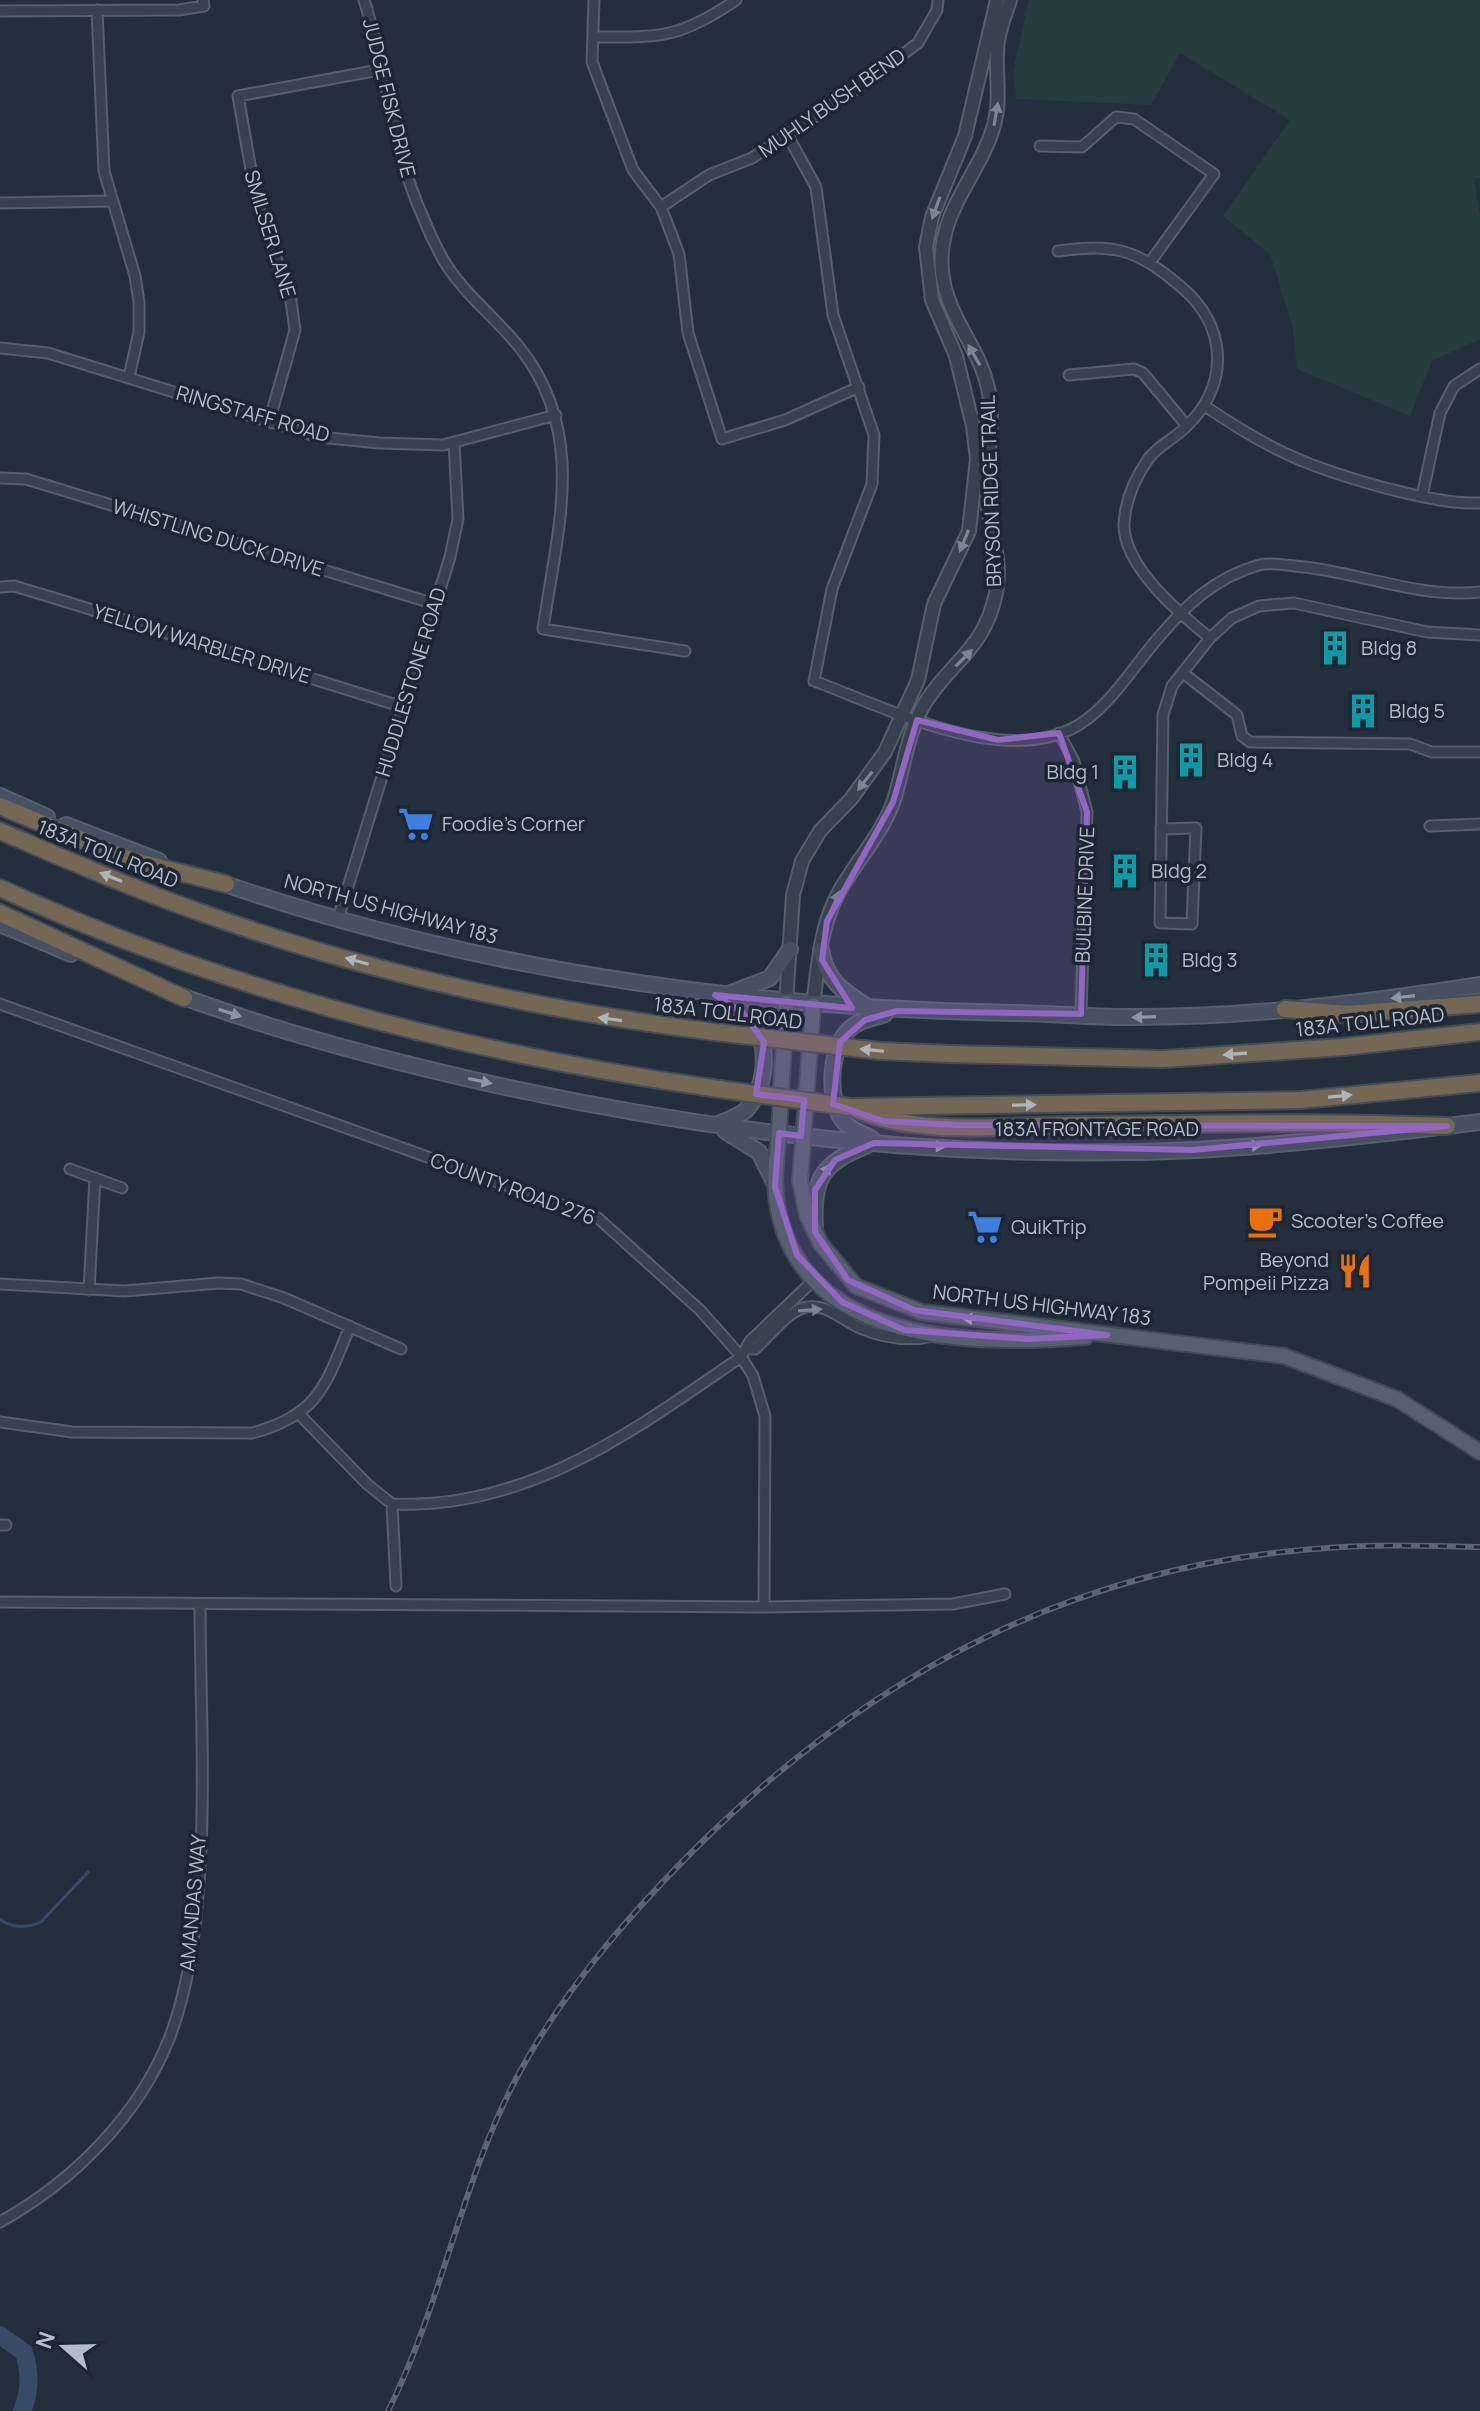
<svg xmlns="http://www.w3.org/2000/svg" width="1480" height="2411" font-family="Manrope,sans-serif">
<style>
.green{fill:#263c3f}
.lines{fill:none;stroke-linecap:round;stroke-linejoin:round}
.stream{stroke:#394c67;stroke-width:3}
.river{stroke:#394c67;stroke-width:18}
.minor-casing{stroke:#565f6c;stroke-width:13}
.tertiary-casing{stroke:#565f6c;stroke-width:16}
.secondary-casing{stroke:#565f6c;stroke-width:18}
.primary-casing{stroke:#414a57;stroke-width:18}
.motorway-casing{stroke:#434c59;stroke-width:20}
.minor{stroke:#38414e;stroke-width:9}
.tertiary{stroke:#38414e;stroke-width:12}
.secondary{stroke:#465061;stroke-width:14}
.primary{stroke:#56606e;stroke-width:14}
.motorway{stroke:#746855;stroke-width:16}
.rail-casing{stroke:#5a6575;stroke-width:6}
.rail{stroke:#1d2633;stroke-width:3;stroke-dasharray:9;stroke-linecap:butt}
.motorway-bridge-casing{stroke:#434c59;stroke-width:20;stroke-linecap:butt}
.motorway-bridge{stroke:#746855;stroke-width:16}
.oneway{fill:#7c8592}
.oneway2{fill:#aeb4bd}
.oneway3{fill:#8e96a5}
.oneway4{fill:#a1aab7}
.marked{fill:#9266c3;fill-opacity:0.2;stroke:#9266c3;stroke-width:6;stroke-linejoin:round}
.labels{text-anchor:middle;stroke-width:7;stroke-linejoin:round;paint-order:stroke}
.street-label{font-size:20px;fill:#b4bcc9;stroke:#1d2633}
.poi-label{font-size:20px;fill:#b4bcc9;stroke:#1d2633;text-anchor:start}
</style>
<rect width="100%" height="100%" fill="#242f3e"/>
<path class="green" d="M1029,0h451v177l-6,2 6,36v124l-48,22 -22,55 -113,-47 -5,-45 -22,-70 -47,-38 67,-96 -110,-67 -29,52 -135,-6 -3,-28z"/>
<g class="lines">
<path class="stream" d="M0,1919c12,10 28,9 41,3l47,-50"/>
<path class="river" d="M0,2335l24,17c6,20 7,39 -2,59"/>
<g class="minor-casing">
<path id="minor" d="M364,0c23,71 28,149 59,217 6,15 13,30 21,44 19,32 53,58 76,87 68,86 37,182 23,281l142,22
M594,0l-2,62 41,108 28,37 18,47 9,79 34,106 63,-19 74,-33
M97,10l7,161 31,105 4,26v30l-10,45
M0,11l179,-1 25,-4 -1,-6
M594,37c67,0 85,2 142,-37
M788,136l28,51 17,128 41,120 -2,49 -40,105 -18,92c74,27 199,93 272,39 27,-20 47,-52 68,-77 30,-36 59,-65 105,-78 11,-3 25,0 36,1 62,5 123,33 185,26
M1040,146l42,1 34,-30 18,2 80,55 -63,87
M0,203l112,-2
M661,207l48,-32 43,-17 102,-67 64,-48 19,-33 1,-10
M1058,251c57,-8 78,-2 122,35 48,39 50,99 6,141 -11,11 -28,19 -37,31 -15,21 -24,42 -25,67 0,42 56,89 86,113l-38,48 -9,29 -3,208 32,1 4,-96 -35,1
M0,348l48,5 271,84 60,6 64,2 113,-30
M1069,375l65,-6 9,4 44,53
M1205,406c67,46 106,62 184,83 30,7 60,15 91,14
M269,422l26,-92 -4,-29 -34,-97 -19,-108 146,-27
M0,478l26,1 409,125
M1422,496l18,-83 14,-27 26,-17
M0,587l14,-1 40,12 349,109
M1210,638l22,-20 27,-12 35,-3 133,29 53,3
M1183,673l54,42 5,21 8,6 160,2 22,8h48
M1059,733l15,28 13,51 -6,202
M1430,826l50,-2
M338,919l112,-362 8,-38 -4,-77
M0,1004l598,214 102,92 40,45 13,21 12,40 -1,191
M70,1169l52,19
M0,1284l125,7 93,-8 23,1 43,14 117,51
M89,1290l6,-112
M748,1349h7c14,-12 30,-35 48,-41 21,-7 39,12 57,20 24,10 49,14 74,8
M300,1415l67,69 25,20c137,6 242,-74 349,-147l9,-16 65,-62
M0,1422l72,10 180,1c66,-17 74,-48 98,-107
M392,1504l4,82
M0,1525h6
M0,1602l764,5 189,-3 52,-10
M0,2222c72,-40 138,-105 169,-183 46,-117 31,-306 31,-433"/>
</g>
<g class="tertiary-casing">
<path id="tertiary" d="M786,1003l7,-108 9,-34 18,-30 31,-32 34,-47 33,-72 16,-76 35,-73 8,-72 -4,-33 -17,-70 -24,-56 -6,-53 6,-30 33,-81 32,-136
M813,1005c5,-37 7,-78 25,-111 17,-32 44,-59 56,-94 10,-32 13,-67 31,-97 28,-44 59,-53 71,-110 7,-33 -7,-64 -9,-96 -2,-37 9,-72 1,-109 -9,-42 -42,-72 -46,-117 -5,-61 37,-93 52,-146 8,-28 0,-56 4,-84 2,-14 8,-28 12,-41"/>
</g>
<g class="secondary-casing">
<path id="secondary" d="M0,796l47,21
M66,825l93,36
M216,881c258,89 525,127 796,132 41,0 82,5 122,4 116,0 232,-14 346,-32
M0,924l71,30
M821,950c5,31 23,42 47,57
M176,994c103,39 212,67 320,91 228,50 465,76 700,65 95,-5 189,-16 284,-28
M729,994l41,-16 20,-29
M716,996c15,9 30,16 39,31 15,22 10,63 -9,83 -8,7 -19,10 -28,14
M725,1131l34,21 15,30
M872,1139c-8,-5 -20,-8 -27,-16 -18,-19 -16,-71 1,-90 9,-12 25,-14 39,-19
M815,1232c-2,-52 3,-67 53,-87"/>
</g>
<g class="primary-casing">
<path id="primary" d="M786,1003c-2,43 -5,85 -7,128 -2,24 -6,49 -2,73 24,142 199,142 309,133
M813,1005l-13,176 7,34 14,29 35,42 66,26 362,44 113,43 83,53"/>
</g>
<g class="motorway-casing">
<path id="motorway" d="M0,806l130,54 96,24
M0,831c63,27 126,55 191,78 169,62 346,101 524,123
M0,888c224,102 468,165 712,200
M0,913l184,85
M1285,1009l62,5 133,-10
M950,1054l213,5 180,-12 137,-15
M851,1107l450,-7 179,-17
M856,1109c64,28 148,16 217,16 125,-1 249,-4 374,1"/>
</g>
<use href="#minor" class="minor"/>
<use href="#tertiary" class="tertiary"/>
<use href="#secondary" class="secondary"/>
<use href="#primary" class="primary"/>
<use href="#motorway" class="motorway"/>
<g class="rail-casing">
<path id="rail" d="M388,2411c54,-107 73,-229 129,-334 48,-90 117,-168 189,-239 175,-170 375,-274 621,-290 51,-4 102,-2 153,-1"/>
</g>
<use href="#rail" class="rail"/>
<g class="motorway-bridge-casing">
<path id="motorway-bridge" d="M715,1032l165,19 70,3
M712,1088l139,19"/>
</g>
<use href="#motorway-bridge" class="motorway-bridge"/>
</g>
<defs><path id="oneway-solid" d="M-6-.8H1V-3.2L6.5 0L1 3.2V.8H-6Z" transform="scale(2)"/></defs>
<g class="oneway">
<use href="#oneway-solid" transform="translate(996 114) rotate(-80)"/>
<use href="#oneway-solid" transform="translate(936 208) rotate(110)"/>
<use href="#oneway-solid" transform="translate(974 355) rotate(-120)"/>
<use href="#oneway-solid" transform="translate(964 541) rotate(112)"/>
<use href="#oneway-solid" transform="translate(964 658) rotate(-45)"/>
<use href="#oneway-solid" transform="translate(865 781) rotate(128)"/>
<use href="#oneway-solid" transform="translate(835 902) rotate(-66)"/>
<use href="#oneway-solid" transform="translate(810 1310) rotate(-4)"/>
</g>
<g class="oneway2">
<use href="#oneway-solid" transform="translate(111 877) rotate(-158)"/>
<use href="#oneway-solid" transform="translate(357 961) rotate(-164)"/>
<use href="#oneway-solid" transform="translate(610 1019) rotate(-172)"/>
<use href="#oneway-solid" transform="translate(872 1050) rotate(-174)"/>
<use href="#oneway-solid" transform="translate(1235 1054) rotate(176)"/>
<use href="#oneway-solid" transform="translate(1340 1096) rotate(-5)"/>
<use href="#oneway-solid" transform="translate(1024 1105) rotate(-1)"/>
</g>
<g class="oneway3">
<use href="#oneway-solid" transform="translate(1403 997) rotate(173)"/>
<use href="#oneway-solid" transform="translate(230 1013) rotate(18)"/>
<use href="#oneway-solid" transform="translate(1144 1017) rotate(178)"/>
<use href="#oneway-solid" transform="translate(480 1081) rotate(12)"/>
<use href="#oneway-solid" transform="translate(934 1146) rotate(3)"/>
<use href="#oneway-solid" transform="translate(1250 1146) rotate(-4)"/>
<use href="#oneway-solid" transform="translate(824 1174) rotate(-56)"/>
</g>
<use class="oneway4" href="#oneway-solid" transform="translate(974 1319) rotate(-176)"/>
<path class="marked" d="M917,720l81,20 61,-7 28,79 -6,202 -184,-3 -32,9 -25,22 -7,62 50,17 73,4 491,1 -254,24 -319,-7 -39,17 -20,30v42l33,48 66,30 193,25 -79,4 -124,-9 -62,-28 -45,-47 -22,-68 4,-54 22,3 3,-36 -48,-6 8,-52 -21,-29 -28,-18 137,13 -30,-48 5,-39 66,-119z"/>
<defs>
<g id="building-bare" transform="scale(2.76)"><path d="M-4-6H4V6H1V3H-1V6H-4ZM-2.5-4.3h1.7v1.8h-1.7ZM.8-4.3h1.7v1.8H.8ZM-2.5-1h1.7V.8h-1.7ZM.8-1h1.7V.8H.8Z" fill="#0f9aa8" stroke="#1d2633" stroke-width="2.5" paint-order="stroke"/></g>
<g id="supermarket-bare" transform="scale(2.76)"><path d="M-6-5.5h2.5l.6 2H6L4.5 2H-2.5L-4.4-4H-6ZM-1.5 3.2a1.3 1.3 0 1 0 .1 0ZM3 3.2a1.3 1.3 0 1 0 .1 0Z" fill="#3f7fe0" stroke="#1d2633" stroke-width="2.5" paint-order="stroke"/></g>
<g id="cafe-bare" transform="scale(2.76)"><path d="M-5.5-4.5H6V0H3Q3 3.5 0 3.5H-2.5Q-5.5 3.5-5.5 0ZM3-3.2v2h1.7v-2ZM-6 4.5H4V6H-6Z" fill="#e8710a" stroke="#1d2633" stroke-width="2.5" paint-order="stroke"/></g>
<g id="restaurant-bare" transform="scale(2.76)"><path d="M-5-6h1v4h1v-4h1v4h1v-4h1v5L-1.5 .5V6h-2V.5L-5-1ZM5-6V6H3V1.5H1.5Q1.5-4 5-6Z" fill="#e8710a" stroke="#1d2633" stroke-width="2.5" paint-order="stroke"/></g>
</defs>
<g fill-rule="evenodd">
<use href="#building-bare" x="1335" y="648"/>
<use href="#building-bare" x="1363" y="711"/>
<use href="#building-bare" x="1191" y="760"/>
<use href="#building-bare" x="1125" y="772"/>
<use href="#supermarket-bare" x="416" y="824"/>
<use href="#building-bare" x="1125" y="871"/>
<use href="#building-bare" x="1156" y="960"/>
<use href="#cafe-bare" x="1265" y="1221"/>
<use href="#supermarket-bare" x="985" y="1227"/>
<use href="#restaurant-bare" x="1355" y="1271"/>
</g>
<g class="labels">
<g class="street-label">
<text transform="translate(389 98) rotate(76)" y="7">JUDGE FISK DRIVE</text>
<text transform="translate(832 103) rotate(-35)" y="7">MUHLY BUSH BEND</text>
<text transform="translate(270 234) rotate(73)" y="7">SMILSER LANE</text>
<text transform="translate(253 414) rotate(16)" y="7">RINGSTAFF ROAD</text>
<text transform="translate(991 491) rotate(-92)" y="7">BRYSON RIDGE TRAIL</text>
<text transform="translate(218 538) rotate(17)" y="7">WHISTLING DUCK DRIVE</text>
<text transform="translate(202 644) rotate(17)" y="7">YELLOW WARBLER DRIVE</text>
<text transform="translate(411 682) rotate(-73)" y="7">HUDDLESTONE ROAD</text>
<text transform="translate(108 854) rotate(22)" y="7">183A TOLL ROAD</text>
<text transform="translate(1085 895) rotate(-88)" y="7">BULBINE DRIVE</text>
<text transform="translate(391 909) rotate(15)" y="7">NORTH US HIGHWAY 183</text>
<text transform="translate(728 1013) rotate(7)" y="7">183A TOLL ROAD</text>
<text transform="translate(1370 1022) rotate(-6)" y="7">183A TOLL ROAD</text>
<text x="1097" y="1136">183A FRONTAGE ROAD</text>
<text transform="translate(513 1189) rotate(20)" y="7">COUNTY ROAD 276</text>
<text transform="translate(1042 1305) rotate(7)" y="7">NORTH US HIGHWAY 183</text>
<text transform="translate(193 1903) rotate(-85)" y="7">AMANDAS WAY</text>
</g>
<g class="poi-label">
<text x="1361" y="655">Bldg 8</text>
<text x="1389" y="718">Bldg 5</text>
<text x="1217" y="767">Bldg 4</text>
<text x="1099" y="779" text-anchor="end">Bldg 1</text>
<text x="442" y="831">Foodie’s Corner</text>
<text x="1151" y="878">Bldg 2</text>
<text x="1182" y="967">Bldg 3</text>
<text x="1291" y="1228">Scooter's Coffee</text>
<text x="1011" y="1234">QuikTrip</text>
<text x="1329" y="1267" text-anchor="end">Beyond<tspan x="1329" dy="23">Pompeii Pizza</tspan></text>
</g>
</g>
<g transform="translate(64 2347) rotate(290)" stroke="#1d2633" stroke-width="6" paint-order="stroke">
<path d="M0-6L14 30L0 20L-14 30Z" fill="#b4bcc9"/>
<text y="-12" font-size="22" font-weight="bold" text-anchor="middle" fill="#b4bcc9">N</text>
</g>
</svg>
